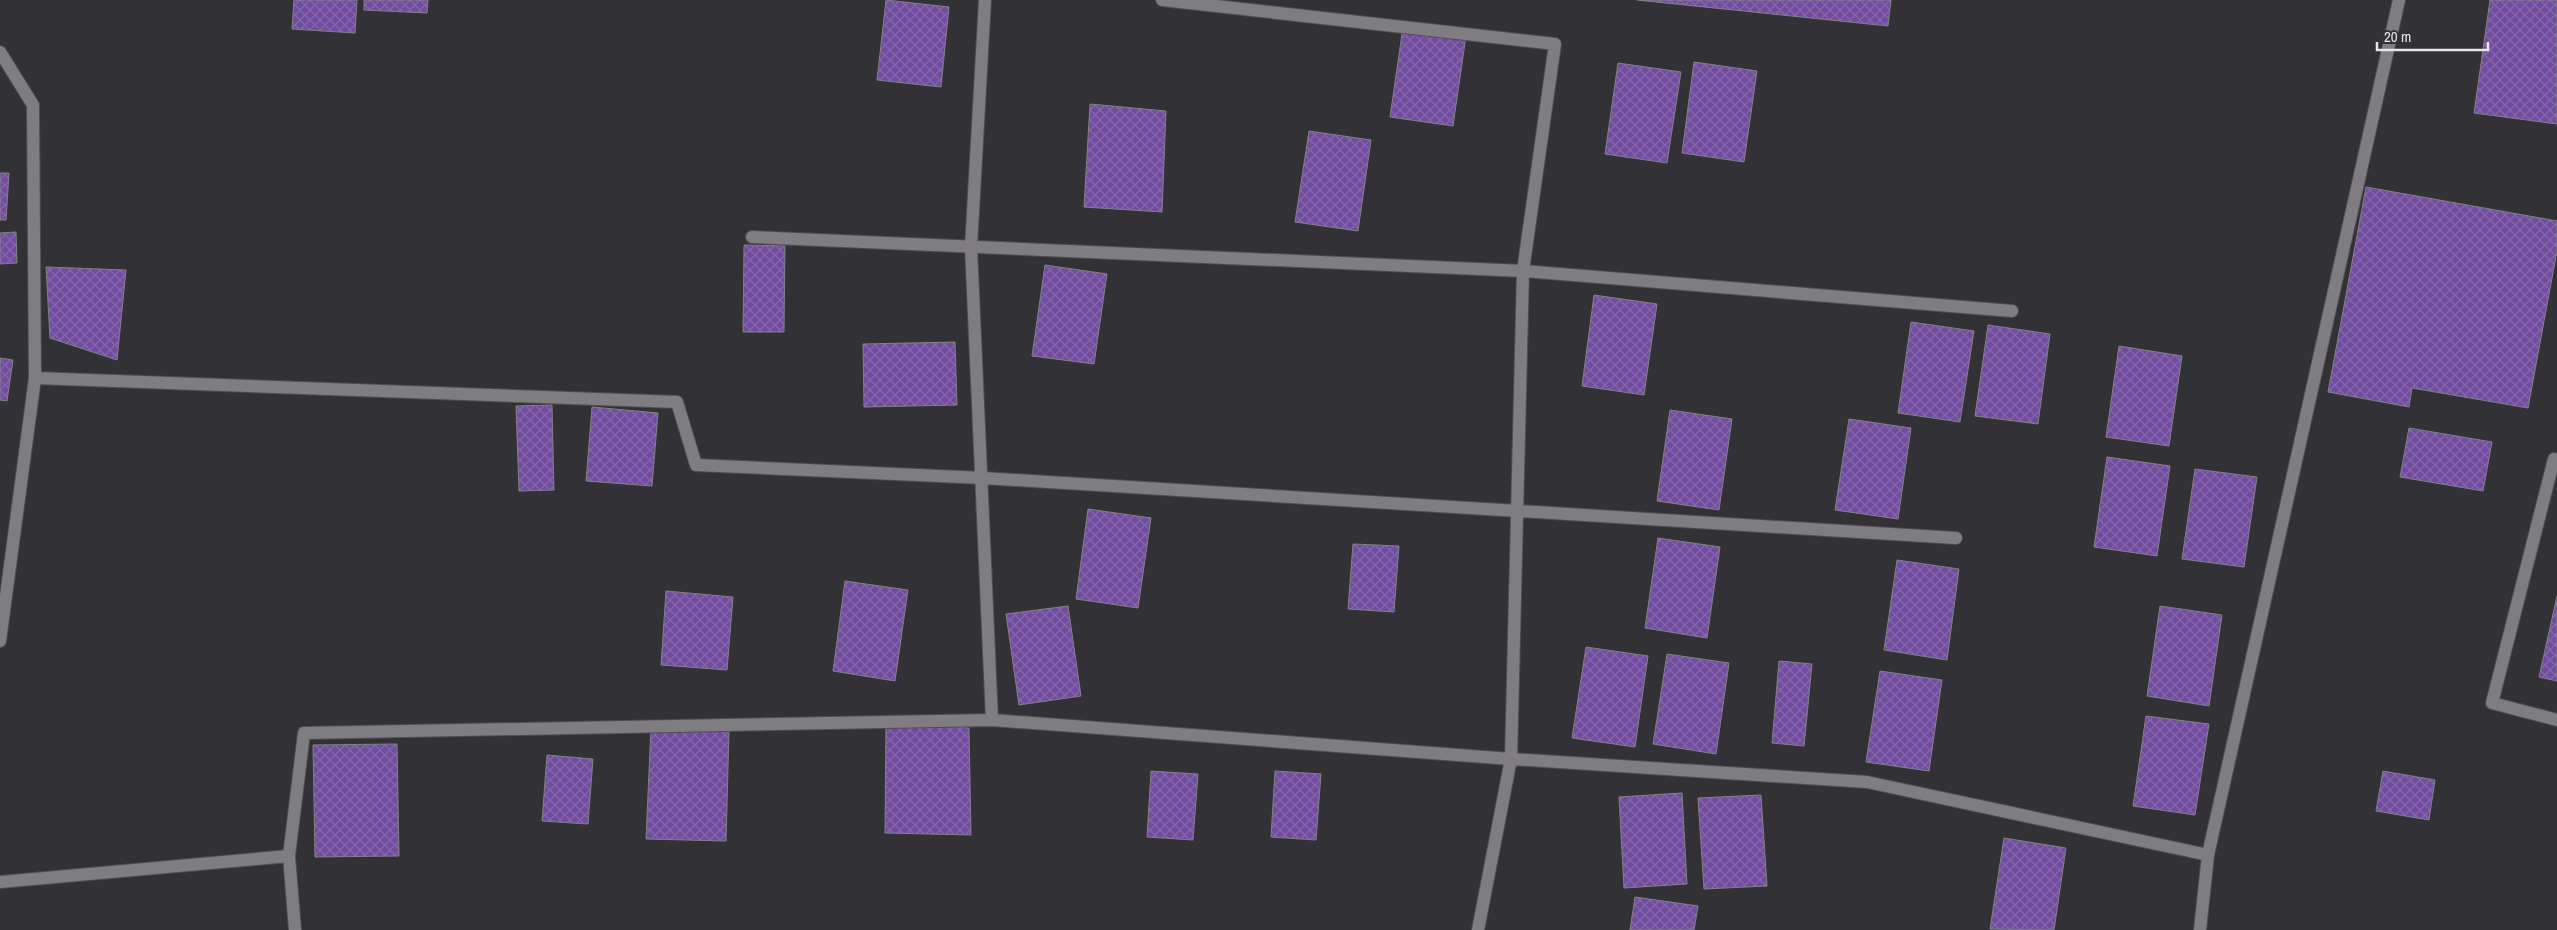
<svg xmlns="http://www.w3.org/2000/svg" width="2557" height="930" font-family="'Archivo Narrow',sans-serif">
<style>
.building{fill:url(#building-cross-hatch);stroke:#838187}
.lines{fill:none;stroke-linecap:round;stroke-linejoin:round}
.minor-casing{stroke:#4f4e52;stroke-width:14}
.minor{stroke:#7f7d82;stroke-width:12}
</style>
<defs>
<pattern id="building-cross-hatch" width="8" height="8" patternUnits="userSpaceOnUse" patternTransform="scale(1.25)"><rect width="8" height="8" fill="#714c9e"/><path d="M0 0l8 8M0 8l8-8" fill="none" stroke="#8566ac"/></pattern>
</defs>
<rect width="100%" height="100%" fill="#323135"/>
<path class="building" d="M294,0h63l-2,33 -63,-4z
M364,0h64l-1,13 -63,-3z
M886,0l63,7 -8,80 -64,-7z
M1637,0h254l-3,26z
M2490,0h67v124l-83,-11z
M1403,27l63,9 -13,90 -63,-9z
M1694,62l63,9 -13,91 -62,-9z
M1618,63l63,9 -14,91 -62,-9z
M1090,104l76,7 -4,101 -78,-5z
M1309,131l62,9 -13,91 -63,-9z
M0,173h9l-3,47h-6z
M2366,187l191,34v30l-29,157 -116,-20 -3,19 -81,-15z
M16,232l1,31 -17,1v-31z
M744,245l41,1 -1,86h-41z
M1045,265l62,9 -13,90 -62,-8z
M46,267l80,3 -9,90 -67,-22z
M1594,295l63,9 -13,91 -62,-9z
M1911,322l63,9 -14,91 -62,-9z
M1988,325l62,9 -12,90 -63,-8z
M955,342l2,63 -93,2 -1,-63z
M2119,346l63,10 -13,90 -63,-9z
M0,358l13,2 -6,41 -7,-1z
M552,405l2,85 -35,1 -3,-85z
M592,407l66,6 -6,73 -66,-5z
M1670,410l62,9 -13,91 -62,-9z
M1849,419l62,9 -13,91 -63,-9z
M2409,428l83,14 -9,49 -83,-14z
M2107,457l63,9 -13,90 -63,-9z
M2195,469l62,8 -13,90 -62,-8z
M1088,509l63,9 -13,90 -62,-9z
M1658,538l62,9 -13,91 -62,-10z
M1353,544l46,2 -5,66 -46,-3z
M1897,560l62,9 -12,91 -63,-10z
M845,581l63,9 -13,91 -62,-10z
M666,591l67,6 -6,73 -66,-5z
M2557,596v85l-18,-4z
M1068,606l13,90 -62,9 -13,-91z
M2160,606l62,9 -13,91 -62,-10z
M1586,647l62,9 -13,91 -63,-9z
M1667,654l62,9 -13,91 -63,-10z
M1779,661l33,3 -8,82 -32,-3z
M1880,671l62,9 -13,91 -63,-9z
M2146,716l63,8 -14,91 -62,-9z
M886,722l83,6 2,107 -86,-2z
M651,728l78,3 -3,110 -80,-2z
M397,744l2,112 -84,1 -2,-112z
M547,755l46,4 -5,65 -46,-3z
M1151,771l47,3 -5,66 -46,-3z
M1275,771l46,3 -5,66 -45,-3z
M2383,771l52,9 -6,40 -53,-9z
M1682,793l5,91 -63,4 -5,-91z
M1761,795l6,91 -63,3 -6,-91z
M2004,838l62,10 -12,82 -64,-1z
M1635,897l63,9 -4,24h-64z"/>
<g class="lines">
<g class="minor-casing">
<path id="minor" d="M985,0l-14,247 21,473
M1162,0l393,44 -32,227 -12,488 -33,171
M0,52l33,53 2,273 -35,263
M752,237l771,34 489,40
M35,378l642,24 19,63 287,13 973,60
M2554,459l-62,244 65,17
M0,882l289,-26
M295,930l-6,-74 15,-123 688,-13 519,39 356,23 341,73 191,-855
M2200,930l8,-75"/>
</g>
<use href="#minor" class="minor"/>
</g>
<path d="M2377 42v8h111v-8" fill="none" stroke="#e6e5e8" stroke-width="2.5"/>
<text x="2384" y="42" font-size="15" fill="#e6e5e8" stroke="#323135" stroke-width="4" paint-order="stroke">20 m</text>
</svg>
